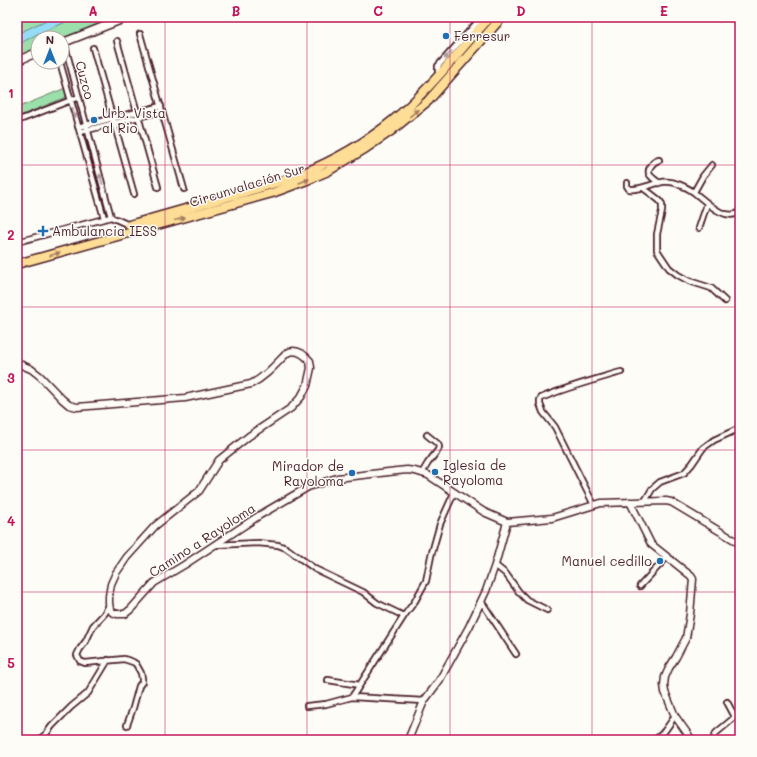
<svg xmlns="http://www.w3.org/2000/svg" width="757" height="757" font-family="Mali,sans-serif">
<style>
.green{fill:#9bdfab;stroke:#727f6b}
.water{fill:#94ddf5;stroke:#7691a4}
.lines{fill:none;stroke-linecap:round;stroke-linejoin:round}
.minor-casing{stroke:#4a1f2b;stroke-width:8}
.tertiary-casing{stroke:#4a1f2b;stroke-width:9}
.secondary-casing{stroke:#4a1f2b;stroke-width:10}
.trunk-casing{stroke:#4a1f2b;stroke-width:11}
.minor{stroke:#fdfcf7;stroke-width:4.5}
.tertiary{stroke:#fdfcf7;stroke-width:6}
.secondary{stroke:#fdfcf7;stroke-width:7}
.trunk{stroke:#fedd96;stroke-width:8}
.oneway{fill:#ac999b}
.oneway2{fill:#a47e60}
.grid{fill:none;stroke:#c2185b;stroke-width:1;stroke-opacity:0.55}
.poi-dot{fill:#1f6fb2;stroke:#fdfcf7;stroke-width:1.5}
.labels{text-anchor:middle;stroke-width:3;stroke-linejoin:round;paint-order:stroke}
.poi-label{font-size:13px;fill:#4a1f2b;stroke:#fdfcf7;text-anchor:start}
.street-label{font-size:13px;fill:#4a1f2b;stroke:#fdfcf7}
.neatline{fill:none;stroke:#c2185b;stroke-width:1.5}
.grid-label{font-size:13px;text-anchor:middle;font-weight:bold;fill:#c2185b}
</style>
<rect width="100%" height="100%" fill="#fdfcf7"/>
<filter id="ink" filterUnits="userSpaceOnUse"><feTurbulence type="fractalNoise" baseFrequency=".025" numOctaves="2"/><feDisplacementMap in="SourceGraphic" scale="8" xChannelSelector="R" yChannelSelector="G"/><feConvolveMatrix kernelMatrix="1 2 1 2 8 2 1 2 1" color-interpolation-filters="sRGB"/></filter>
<g filter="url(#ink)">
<path class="green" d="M17,17h36l-36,17z
M73,17h48l-59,21h-24v10l-21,9v-12l22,-12 29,-12z
M63,89h2l1,4v4l-2,1 -47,19v-9z"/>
<path class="water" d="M53,17h20l-5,4 -29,12 -22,12v-11z"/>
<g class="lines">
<g class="minor-casing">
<path id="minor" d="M140,34l44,155
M117,41l41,146
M64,42l47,175
M93,48l41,146
M60,62l44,156
M439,75l-1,-4v-5l44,-49
M17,121l62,-24
M78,127l83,-21
M80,132l82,-21
M627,183v3l2,3c17,2 32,-13 49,-5 5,2 10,4 14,7 12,8 32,32 48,21
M659,183c-7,-6 -14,-9 -8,-17 2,-4 4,-5 8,-6
M643,188l7,5 9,7 3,4v7l-5,23v16l12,18 9,7 11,6 22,7 14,13
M694,192l9,-16 9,-11
M699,228l8,-24
M17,242l94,-25 18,8
M422,473l6,-10 10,-13 1,-3 -1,-3 -11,-9
M645,501l7,-12 8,-7 24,-9 8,-9 11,-16 11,-8 26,-12
M594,505l-39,-78 -12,-15 -3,-8v-4l1,-2c26,-11 53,-18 80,-26
M215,545l43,-2 20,2 8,3 29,21 48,23 14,11 27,13
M495,565l11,9 13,18 8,8 20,10
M640,586l27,-29
M481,601l35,53
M109,605l-4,8 -12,13 -7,15 -6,8 -3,6 3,6 5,2 39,-4 9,3 3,2 5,9 1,5v4l-3,4 -6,22 -6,17
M328,680l32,5
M352,697l52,-81 11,-15 11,-20 5,-25 9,-32 14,-31
M307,706l19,-2 26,-7 72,4
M39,740l7,-6 6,-8 19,-19 17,-14 20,-33
M653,740c10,-3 16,-16 22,-24
M713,740l3,-7 18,-15v-3l-7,-13"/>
</g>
<g class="tertiary-casing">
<path id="tertiary" d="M17,363l14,6 9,7 22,23 7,6 8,2 108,-9 66,-14c14,-7 24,-19 36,-31 9,-5 17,1 23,8l1,7 -4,18 -6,11 -10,11 -42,28 -30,24 -20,31 -44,35 -28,31 -11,16 -5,11 -2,12v7l1,6 2,3 5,2h8l6,-5 23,-26 30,-18 76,-50 48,-28 29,-9 60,-7 10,-1 8,1 13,4 56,37 23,10 45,-4 49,-15 65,-2 5,1 65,39 4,4
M630,502l21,42 40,32 2,3 -3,35 -4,24 -10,19 -7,11 -4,9 -1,8 1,7 10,24 17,24
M408,740l16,-39 15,-20 30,-54 17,-36 9,-26 12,-43"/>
</g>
<g class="secondary-casing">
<path id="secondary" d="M62,43l66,-26
M17,61l21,-9"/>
</g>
<g class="trunk-casing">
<path id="trunk" d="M129,225c34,-10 68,-19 102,-29 24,-7 47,-13 70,-22 32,-13 64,-31 91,-53 37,-30 66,-69 98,-104
M17,264l255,-71 35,-13 21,-9 38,-23 25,-17 37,-30 74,-84"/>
</g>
<use href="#minor" class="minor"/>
<use href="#tertiary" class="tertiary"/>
<use href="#secondary" class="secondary"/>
<use href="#trunk" class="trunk"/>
</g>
<defs><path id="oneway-solid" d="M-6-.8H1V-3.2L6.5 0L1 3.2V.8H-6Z"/></defs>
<g class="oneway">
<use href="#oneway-solid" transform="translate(448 55) rotate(132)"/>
<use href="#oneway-solid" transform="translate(74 113) rotate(74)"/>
<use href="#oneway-solid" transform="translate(101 179) rotate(-105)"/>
</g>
<g class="oneway2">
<use href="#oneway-solid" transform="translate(414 113) rotate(-40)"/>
<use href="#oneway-solid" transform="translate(304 181) rotate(-21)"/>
<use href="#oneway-solid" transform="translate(180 219) rotate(-15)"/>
<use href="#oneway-solid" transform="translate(55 254) rotate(-16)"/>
</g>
</g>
<path class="grid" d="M165,17v723M307,17v723M450,17v723M592,17v723M17,165h723M17,307h723M17,450h723M17,592h723"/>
<g class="poi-dot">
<circle cx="446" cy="36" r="4"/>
<circle cx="94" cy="120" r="4"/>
<path d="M41 225h4v4h4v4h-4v4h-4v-4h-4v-4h4z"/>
<circle cx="435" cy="472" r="4"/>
<circle cx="352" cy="473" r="4"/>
<circle cx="660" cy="561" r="4"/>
</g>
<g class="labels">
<g class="poi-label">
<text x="454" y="41">Ferresur</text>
<text x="102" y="118">Urb. Vista<tspan x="102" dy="15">al Rio</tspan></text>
<text x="52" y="236">Ambulancia IESS</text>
<text x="443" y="470">Iglesia de<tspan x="443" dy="15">Rayoloma</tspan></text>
<text x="344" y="471" text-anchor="end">Mirador de<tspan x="344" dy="15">Rayoloma</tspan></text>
<text x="652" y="566" text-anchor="end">Manuel cedillo</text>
</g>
<g class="street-label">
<text transform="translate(85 80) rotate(75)" y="5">Cuzco</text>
<text transform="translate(247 185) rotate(-17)" y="5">Circunvalación Sur</text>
<text transform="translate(202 540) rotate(-33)" y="5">Camino a Rayoloma</text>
</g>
</g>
<rect width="757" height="757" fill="none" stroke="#fdfcf7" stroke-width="44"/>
<g transform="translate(50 50)"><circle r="19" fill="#fdfcf7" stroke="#b5a4a5"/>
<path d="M0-3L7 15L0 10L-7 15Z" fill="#1f6fb2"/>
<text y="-6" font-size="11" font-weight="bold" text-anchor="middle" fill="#4a1f2b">N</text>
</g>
<rect x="22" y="22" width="713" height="713" class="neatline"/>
<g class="grid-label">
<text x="93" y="16">A</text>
<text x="236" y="16">B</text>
<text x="378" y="16">C</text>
<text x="521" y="16">D</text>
<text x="664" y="16">E</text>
<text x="11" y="98">1</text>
<text x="11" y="240">2</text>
<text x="11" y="383">3</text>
<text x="11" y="526">4</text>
<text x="11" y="668">5</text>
</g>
</svg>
